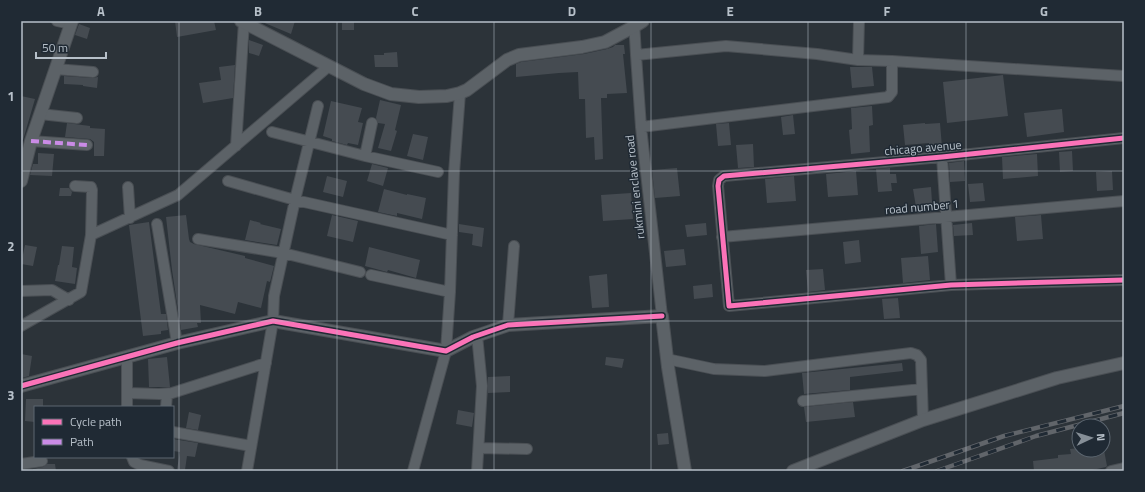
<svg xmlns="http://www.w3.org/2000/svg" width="1145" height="492" font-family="'Titillium Web',sans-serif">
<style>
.building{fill:#454b51}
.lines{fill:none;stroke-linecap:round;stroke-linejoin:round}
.minor-casing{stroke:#4a4f54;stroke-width:12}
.tertiary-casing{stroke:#4a4f54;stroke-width:14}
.minor{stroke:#5c6267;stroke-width:10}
.tertiary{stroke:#5c6267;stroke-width:12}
.rail-casing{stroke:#61656a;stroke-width:4.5}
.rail{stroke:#202a34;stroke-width:3;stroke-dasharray:9;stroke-linecap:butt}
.quiet{stroke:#ca8be6;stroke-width:4;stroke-dasharray:8 4;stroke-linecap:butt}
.cycleway-casing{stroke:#202a34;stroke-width:8}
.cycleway{stroke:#fb73b8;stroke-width:5}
.grid{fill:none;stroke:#b7c0c9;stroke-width:1;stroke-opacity:0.55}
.labels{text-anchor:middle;stroke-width:3;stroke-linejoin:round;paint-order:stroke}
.street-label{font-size:12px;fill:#b7c0c9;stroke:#202a34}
.neatline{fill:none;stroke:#b7c0c9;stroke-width:1.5}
.grid-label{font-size:13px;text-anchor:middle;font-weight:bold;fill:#b7c0c9}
</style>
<rect width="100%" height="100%" fill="#2c3339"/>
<path class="building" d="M175,21h39l2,9 -39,7z
M260,21h35l-4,13z
M342,21h12v9h-12z
M79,24l11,4 -3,11 -12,-4z
M249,40l14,5 -4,11 -10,-3z
M615,45h9l1,9h-2l4,39 -20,1v4h-6l2,61 -8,1 -1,-23 -8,1 -1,-39h-6l-1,-27 -19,1 -43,4v-13l5,-2 63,-8 23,-5 6,-2z
M397,52l1,15h-23l-1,-12h10v-2z
M235,65l-2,33 -30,5 -4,-20 22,-3 -2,-13z
M850,67h22l2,19 -22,2z
M1003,75l5,41 -61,7 -4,-41z
M64,76l28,2 6,-1 -1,11 -14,-2v-1l-19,-1z
M21,96l14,3 -12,41h-2z
M380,100l21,5 -6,25 2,1 -6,20 -13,-3 7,-24 -7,-1 -2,-5z
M331,101l31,7 -4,14 5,1 -5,22 -10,-2 -1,2 -15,-4v-2l-9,-3z
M872,106l1,19 -4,1 1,26 -19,2 -2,-24 3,-1 -1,-21z
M1062,109l2,23 -37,5 -3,-24z
M793,115l2,19 -12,1 -2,-18z
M67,123l23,3v2l15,1 -1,27h-10v-14l-4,-3 -25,-2z
M729,123l2,22 -13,1 -2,-22z
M925,123v1l15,-1 2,24 -13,1v-5l-24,2 -2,-20z
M413,134l15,3 -5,23 -16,-4z
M753,144l1,23 -16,1 -2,-23z
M1072,151l1,20 -13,1 -1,-20z
M38,153l16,1 -2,22 -22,-1 3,-11h5z
M1037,154l1,22 -35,3 -1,-22z
M964,161l1,20 -15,1 -1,-19z
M372,164l16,4 -5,18 -16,-5z
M677,168l3,28 -25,2 -3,-28z
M890,168v6h6l1,9h-6l1,8 -14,1 -2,-23z
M856,171l2,24 -30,2 -2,-23z
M1112,171l1,19 -16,1 -1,-19z
M327,176l20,5 -4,16 -20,-5z
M794,176l2,25 -29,2 -2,-24z
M983,183l2,18 -15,1 -2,-18z
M931,187l1,15h5l1,9 -21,2 -4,-24z
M60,188h9l3,4 -1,4h-12z
M384,189l23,6v-1l19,4 -4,21 -25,-6v3l-19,-4z
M631,193l2,26 -30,2 -2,-26z
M186,215l3,24 1,3 4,2 51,12v2l29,8 -4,16 -3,-1 -6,27 -23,-6 -3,12 -35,-9 1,18h-4l1,4 -17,3 -9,-60 -6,-53z
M332,215l26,6 -5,21 -26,-6z
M1041,215l2,24 -26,2 -2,-24z
M250,220l11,3 -1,1 21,5 -4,16 -32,-5z
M149,222l12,92h5l2,16 -7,1v3l-18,2 -14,-111z
M706,223l1,12 -20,2 -2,-12z
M972,223l1,12 -19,1 -1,-11z
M459,224l25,4 -2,19 -10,-2 1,-11 -14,-2z
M936,224l2,28 -17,2 -2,-28z
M859,240l2,22 -16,2 -2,-22z
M25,245l12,2 -4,19 -12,-2z
M62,246l12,1 -2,20 5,1 -2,16 -20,-3 3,-16h1z
M369,247l51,13 -4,18 -28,-8 -1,2 -22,-6z
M684,249l2,16 -20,2 -2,-16z
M928,256l2,24 -27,3 -2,-25z
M823,269l2,21 -17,2 -2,-22z
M607,274l2,33 -17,1 -3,-32z
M712,284l1,13 -19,2 -1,-13z
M898,298l2,20 -16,1 -2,-20z
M21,354l11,2 -3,20 -7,2z
M167,357l3,30h-21l-1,-28z
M606,357l18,2 -2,9 -17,-3z
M902,363l1,8 -53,6v13l-46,4 -2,-21z
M510,376v16l-22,1v-16z
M26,399h17v8h-8v15l-10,-1z
M853,402l2,15 -49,5 -2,-15z
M458,410l16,3 -2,14 -16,-3z
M189,412l12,3 -3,15 -12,-2z
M668,433l1,11 -11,1 -1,-11z
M173,439l25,4 -3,14 -8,-1 -2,14 -8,-1 3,-17 -7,-1z
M1079,448v2h25l3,16 -1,1 -18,4h-54l-1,-10 25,-3v-3l13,-1 -1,-5z
M47,464h8l1,7h-23v-2l10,-2z"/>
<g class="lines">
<g class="minor-casing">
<path id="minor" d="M57,21l14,3
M634,21l2,34 90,-9 91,8 41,6 34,1 232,15
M636,55l5,72 21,189
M858,60l1,-39
M55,69l38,3
M40,114l37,4
M641,127l247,-30 4,-5v-31
M272,132l93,24 73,16
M1124,138l-182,19 -218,19 -5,4 -1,6 11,120 222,-21 173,-5
M31,141l56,4
M236,146l8,-124
M365,156l7,-33
M942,157l9,128
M228,181l67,19 157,35
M75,186l16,1 1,3 -1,45
M128,187l2,31
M157,224l20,119
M722,237l402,-36
M198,239l85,14 77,19
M371,275l79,17
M21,291l31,-1 17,10
M508,325l6,-79
M21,326l60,-34 10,-57 87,-40 151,-129
M667,359l47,10 51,2 146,-18 6,2 4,5 2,60
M127,393l32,1 13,-1 94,-30
M803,401l119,-12
M127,407v-50
M166,407l1,-13
M173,432l78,14
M479,448l48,1
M132,457l2,5 6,3 29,6
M21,464l21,-3
M247,471l26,-150 1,-25 21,-96 23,-94
M413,471l33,-120 4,-59 4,-119 6,-80
M477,471l5,-85 -5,-51
M1111,471l13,-3"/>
</g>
<g class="tertiary-casing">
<path id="tertiary" d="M241,21l123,63 27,10 28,3 28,-1 13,-3 7,-3 40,-30 12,-5 63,-8 23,-5 30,-16 8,-5
M21,181l10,-40 41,-120
M21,386l156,-43 96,-22 173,30 27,-14 35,-12 154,-9 6,51 17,104
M793,471l130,-51 134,-42 67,-15"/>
</g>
<use href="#minor" class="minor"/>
<use href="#tertiary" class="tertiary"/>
<g class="rail-casing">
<path id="rail" d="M903,471l101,-35 120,-30
M937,471l99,-35 88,-23"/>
</g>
<use href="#rail" class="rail"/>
<path class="quiet" d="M31,141l56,4"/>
<g class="cycleway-casing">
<path id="cycleway" d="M1124,138l-182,19 -218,19 -5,4 -1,6 11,120 222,-21 173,-5
M21,386l156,-43 96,-22 173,30 27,-14 35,-12 154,-9"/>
</g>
<use href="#cycleway" class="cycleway"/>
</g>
<path class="grid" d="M179,21v450M337,21v450M494,21v450M651,21v450M808,21v450M966,21v450M21,171h1103M21,321h1103"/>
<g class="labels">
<g class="street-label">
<text transform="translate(923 148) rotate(-5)" y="4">chicago avenue</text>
<text transform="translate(635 187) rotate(-96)" y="4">rukmini enclave road</text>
<text transform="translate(922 207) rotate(-5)" y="4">road number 1</text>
</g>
</g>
<rect width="1145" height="492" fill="none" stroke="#202a34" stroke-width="44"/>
<rect x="34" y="406" width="140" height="52" fill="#202a34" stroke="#5c6670"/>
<rect x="42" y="419" width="20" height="6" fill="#fb73b8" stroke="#5c6670"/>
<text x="70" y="426" font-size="12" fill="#b7c0c9">Cycle path</text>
<rect x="42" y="439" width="20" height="6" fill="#ca8be6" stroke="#5c6670"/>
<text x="70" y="446" font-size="12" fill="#b7c0c9">Path</text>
<g transform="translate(1091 438) rotate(86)"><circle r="19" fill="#202a34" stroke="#5c6670"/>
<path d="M0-3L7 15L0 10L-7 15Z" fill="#868f97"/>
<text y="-6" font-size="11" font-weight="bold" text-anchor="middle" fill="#b7c0c9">N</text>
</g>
<path d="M36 52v6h70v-6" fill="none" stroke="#b7c0c9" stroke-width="2"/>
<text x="42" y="52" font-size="12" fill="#b7c0c9" stroke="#202a34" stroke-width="3" paint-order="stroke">50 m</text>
<rect x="22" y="22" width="1101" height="448" class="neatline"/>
<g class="grid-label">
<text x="101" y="16">A</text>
<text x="258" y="16">B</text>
<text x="415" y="16">C</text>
<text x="572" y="16">D</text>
<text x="730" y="16">E</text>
<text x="887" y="16">F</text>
<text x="1044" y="16">G</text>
<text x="11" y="101">1</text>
<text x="11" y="251">2</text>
<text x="11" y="400">3</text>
</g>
</svg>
